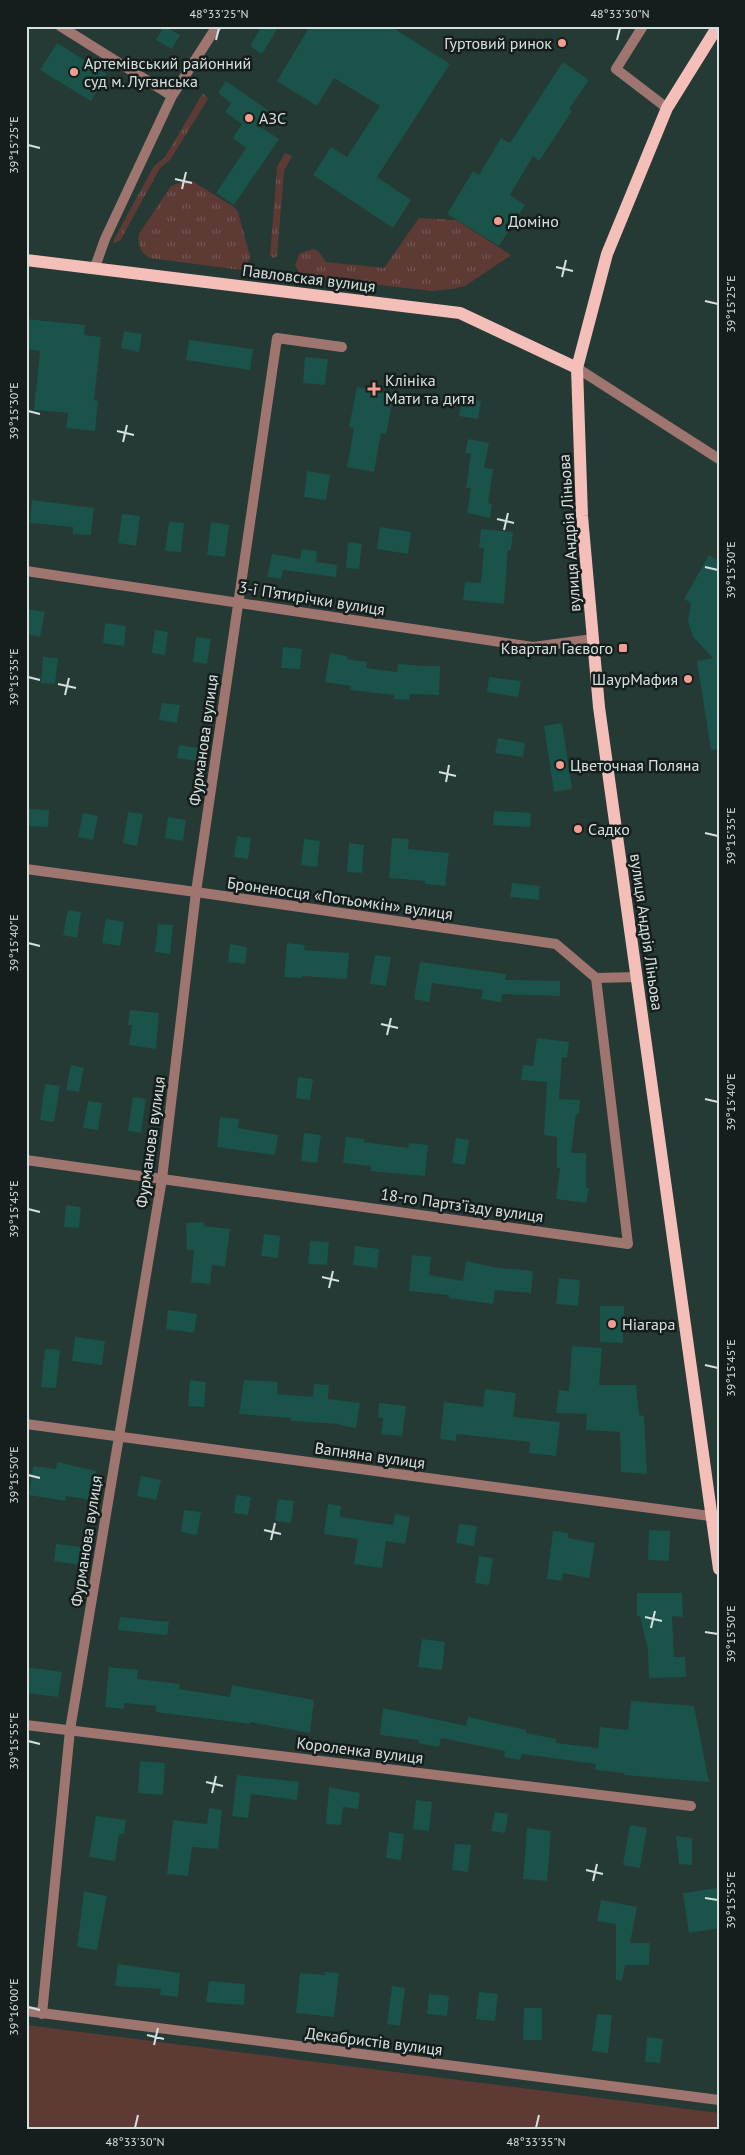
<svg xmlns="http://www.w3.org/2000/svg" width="745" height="2155" font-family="'PT Sans',sans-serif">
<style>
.grass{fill:url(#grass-tufts)}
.park{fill:#5e3a35}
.building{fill:#1a5349}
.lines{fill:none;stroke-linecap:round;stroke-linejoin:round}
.street{stroke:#9f7570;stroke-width:10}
.primary{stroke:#f4bfb8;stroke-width:12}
.ticks{fill:none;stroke:#d5e1de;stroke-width:2}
.poi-dot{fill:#f59c92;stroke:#151e1c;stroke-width:2}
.labels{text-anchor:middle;stroke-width:5;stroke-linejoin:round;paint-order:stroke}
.poi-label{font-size:16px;fill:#d5e1de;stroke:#151e1c;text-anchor:start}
.street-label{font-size:16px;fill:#d5e1de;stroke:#151e1c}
.neatline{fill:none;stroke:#d5e1de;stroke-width:2}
.ticks-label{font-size:12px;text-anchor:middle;fill:#d5e1de}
</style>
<defs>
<pattern id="grass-tufts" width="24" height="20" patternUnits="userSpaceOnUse" patternTransform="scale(1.25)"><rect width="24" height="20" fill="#5e3a35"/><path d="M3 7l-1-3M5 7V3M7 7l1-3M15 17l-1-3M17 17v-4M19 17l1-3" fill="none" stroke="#745652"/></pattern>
</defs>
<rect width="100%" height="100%" fill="#253935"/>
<path class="grass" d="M203,93l5,6 -38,61 -10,8 -40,73 -6,2 -1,-2 41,-75 11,-9z
M285,153l7,3 -8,15 -7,85 -3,2 -4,-2 7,-89z
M184,181h8l42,26 4,5 12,44c-1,6 -3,11 -9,14l-92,-12c-9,-7 -12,-14 -10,-24l32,-48z
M419,218l37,2 55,35 -46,31 -13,3 -20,2 -131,-15 -6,-11 5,-12 14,-4 5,3 7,10 58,6z"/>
<path class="park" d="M26,2025l693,88v16h-693z"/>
<path class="building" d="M164,26l16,9 -8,14 -16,-9z
M262,26h17l-17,28 -12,-8z
M310,26h80l60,38 -73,113 34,23 -18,28 -80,-53 18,-28 16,10 33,-51 -46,-28 -17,28 -40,-25z
M57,43l50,31 -16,27 -51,-31z
M563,62l26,18 -20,29 3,2 -33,50 -6,-5 -23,39 15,10 -26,41 -52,-32 26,-43 6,4 22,-37 9,5z
M226,81l43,30 -10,15 20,13 -45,66 -18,-12 30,-45 -13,-10 9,-14 -17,-12 6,-9 -13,-10z
M26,319l59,6 -1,10 17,2 -7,63 4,1 -3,30 -29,-3 2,-15 -34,-3 6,-59 -14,-2z
M124,331l18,3 -3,18 -18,-4z
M189,340l64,9 -3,21 -64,-10z
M305,357l23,2 -3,26 -22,-2z
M357,387l37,7 -8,40 -5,-1 -7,39 -27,-5 7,-39 -5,-1z
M462,398l19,3 -3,18 -19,-3z
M468,439l21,4 -5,25 9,1 -5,34 4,1 -2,14 -23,-5 4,-25h-5l5,-34 -6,-1z
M307,471l23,4 -4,25 -22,-3z
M32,500l62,8 -3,27 -18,-1v-7l-43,-4z
M122,514l18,2 -4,30 -18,-3z
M169,522l15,1 -3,29 -16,-1z
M211,522l18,3 -4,32 -18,-2z
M380,527l31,5 -3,22 -31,-5z
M481,529l32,3 -2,18h-3l-4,54 -41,-4 2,-18 16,1 3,-35h-5z
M348,542l14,2 -3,25 -13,-1z
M302,549l15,2 -1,11 21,3 -1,12 -53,-7 -2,9 -14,-2 5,-23 28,5z
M709,555l10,6v188l-8,1 -14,-89 16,-3 -20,-21 -5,-16 3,-18 -7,-4z
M26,609l19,3 -5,25 -14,-3z
M105,623l21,3 -2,20 -21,-3z
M155,630l13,2 -3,23 -13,-2z
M196,637l15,2 -4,25 -14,-2z
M283,647l19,2 -2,20 -19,-1z
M330,653l17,3v3l20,3 -1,6 31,4 1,-8 28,2h14l-1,29 -29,-1 -1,6 -15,-1v-4l-44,-5 1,-4 -26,-4z
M43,657l15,1 -3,26 -14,-1z
M489,677l32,4 -3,16 -31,-5z
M162,703l18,2 -3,18 -18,-3z
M562,723l10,66 -18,3 -10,-66z
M498,738l27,5 -2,14 -28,-4z
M179,745l20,3 -2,13 -20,-3z
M29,809l20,1 -1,17 -20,-1z
M494,811l37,2 -1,14 -37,-2z
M128,812l15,2 -6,32 -14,-3z
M83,813l15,3 -5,24 -15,-3z
M168,817l18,3 -3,21 -18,-3z
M237,836l14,2 -3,21 -14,-2z
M392,838l17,1 -1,10 41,4 -4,33 -20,-2v-3l-36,-3z
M304,839l16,2 -3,26 -16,-2z
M349,843l15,2 -2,28 -15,-1z
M512,883l28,3 -1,14 -29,-3z
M68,910l13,2 -4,26 -14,-3z
M106,919l18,3 -4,24 -18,-3z
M158,924l15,1 -3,29 -15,-2z
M287,943l18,2 -1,5 45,3 -2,26 -45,-3v2l-18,-1z
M230,944l17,3 -2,17 -17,-2z
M375,955l16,2 -5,29 -16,-2z
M420,962l86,12 -1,6 55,1v15l-58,-2 -1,8 -20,-3 2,-9 -51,-7 -3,19 -15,-3z
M130,1010l29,3 -3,36 -27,-4 3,-20h-4z
M537,1038l32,4 -2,16 -5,-1 -3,42 21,1 -1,14h-3l-5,39h15v35h3l-3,15 -30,-4 4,-31h-3v-31l-13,-2 3,-53 -26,-2 2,-15 10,1z
M71,1065l13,3 -5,24 -13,-2z
M298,1077l15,2 -3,21 -14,-2z
M45,1084l15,2 -6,36 -14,-2z
M133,1097l13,2 -5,34 -13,-2z
M88,1101l14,2 -4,27 -15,-2z
M220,1117l19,2 -1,9 40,7 -3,20 -58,-8z
M304,1133l17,2 -4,28 -16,-2z
M346,1137l18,2v3l44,6 1,-5 19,2 -3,31 -54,-5v-5l-28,-3z
M456,1138l13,2 -4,25 -13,-2z
M66,1205l15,2 -2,21 -15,-1z
M204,1222v4l26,3 -5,38 -13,-2 -2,19 -19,-2 3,-32h-7l-1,-27z
M264,1234l16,2 -2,22 -17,-2z
M310,1241l19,1 -2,23 -19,-1z
M355,1246l24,3 -2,19 -24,-3z
M412,1255l19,2 -2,18 34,6 3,-20 32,7 35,3 -2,22 -36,-3 -2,14 -44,-6v-3l-40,-4z
M559,1278l21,2 -2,26 -22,-2z
M600,1306h24l-1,37 -23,-1z
M168,1310l29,4 -3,19 -28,-4z
M75,1337l30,4 -3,24 -30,-4z
M572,1346l30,2 -3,37h37l3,30 5,1 3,58 -26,-2 -1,-40 -34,-2 1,-16 -31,-1 3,-23 10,1z
M45,1349l15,1 -4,38 -15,-1z
M190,1380l16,2 -2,25 -16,-1z
M244,1380l34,2 -1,12 36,3 1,-13 15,1 -1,14 32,4 -4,25 -17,-3v-1l-48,-3v-3l-52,-4z
M485,1389l31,4 -3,24 47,5 -4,34 -27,-3 1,-11 -74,-8v7l-16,-2 4,-37 39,5z
M379,1403l27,3 -4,30 -21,-2 2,-16 -5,-1z
M57,1462l39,9 -6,29 -24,-4 -1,5 -36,-6 4,-29 23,3z
M141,1476l20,4 -5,20 -19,-4z
M236,1495l15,2 -3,18 -14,-2z
M278,1499l16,2 -3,22 -16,-2z
M328,1504l13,2 -1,11 53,8 2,-11 15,3 -5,27 -19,-3 -4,27 -28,-4 4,-25 -34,-5z
M184,1510l17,2 -4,23 -16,-3z
M459,1524l18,2 -3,20 -18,-3z
M649,1530l21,1 -1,30 -21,-1z
M553,1531l15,2v5l27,5 -6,35 -26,-5 -1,8 -15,-2z
M56,1544l26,3 -3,18 -25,-4z
M479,1556l14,2 -4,27 -14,-2z
M637,1593h45l1,24 -11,-1 2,41h11l1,20 -37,1 -1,-28 -8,-34h-3z
M120,1617l49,5 -2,13 -49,-5z
M422,1639l23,3 -3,28 -24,-3z
M26,1667l36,5 -4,25 -32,-4z
M109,1667l29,3 -1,9 43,5 -1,5 51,8 2,-12 82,15 -4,33 -60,-11v2l-94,-12v-6l-32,-3v6l-19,-2z
M631,1701l63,5 15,76 -85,-7v-2l-29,-3 1,-6 -74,-10 -2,6 -16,-3 1,-6 -64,-13 -2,9 -21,-4 1,-3 -39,-5 3,-27 83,18 2,-9 58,13v3l30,6v4l42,5 2,-21 28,3z
M140,1761l25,2 -2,32 -25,-2z
M237,1775l62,7 -2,18 -46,-6 -3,24 -16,-2z
M329,1787l31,6 -2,16 -15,-2 -2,18 -15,-1z
M416,1800l16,2 -3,29 -16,-2z
M209,1808l13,2 -4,39 -26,-2 -4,29 -21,-2 6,-54 34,4z
M495,1812l13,2 -3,19 -14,-2z
M96,1816l30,4 -2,14h-5l-4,27 -26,-4z
M630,1825l17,3 -7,40 -17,-3z
M527,1828l24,3 -4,50 -24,-2z
M389,1832l15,2 -3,26 -15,-2z
M676,1836l16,2v27l-13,-1z
M455,1844l16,1 -3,27 -16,-2z
M717,1888l2,40 -30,5 -6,-40z
M84,1891l23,5 -10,54 -20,-3z
M601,1900l36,7 -7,36h20l-1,22h-24l-3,16 -6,-1v-56l-19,-3z
M118,1964l62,9 -2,24 -18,-2 1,-6 -46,-3z
M325,1972l14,1 -5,44 -38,-4 4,-40 25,2z
M209,1981l36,3 -1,21 -38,-3z
M392,1986l13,2 -5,38 -13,-2z
M479,1992l19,2 -3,27 -19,-2z
M429,1994l20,2 -2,20 -20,-2z
M524,2008h18v32h-19z
M597,2014l15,1 -4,38 -16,-2z
M647,2037l16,2 -3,24 -15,-1z"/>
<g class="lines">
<path class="street" d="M60,26l112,70
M643,26l-27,43 51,39
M95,267l10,-28 67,-143 45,-70
M577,368l142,91
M26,571l507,76 60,-8
M26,869l170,23 360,52 40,34 41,-1
M26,1160l602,84 -32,-266
M26,1424l684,92
M26,1725l665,81
M26,2011l693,89
M42,2014l28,-284 92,-551 34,-287 81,-554 65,9"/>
<path class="primary" d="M718,26l-51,82 -60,146 -30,114 5,148 17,191 120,862
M26,260l434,53 117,55"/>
</g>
<path class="ticks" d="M216,40l3,-12M617,40l3,-12M28,145l12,3M175,179l17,4M182,189l4,-17M556,267l17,4M562,277l4,-17M705,301l13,3M28,411l12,3M117,431l17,4M123,442l4,-17M497,519l17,4M504,530l4,-17M705,567l13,3M28,677l12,3M58,684l18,4M65,695l4,-17M439,772l17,4M446,782l3,-17M705,833l13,3M28,943l12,3M381,1024l17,4M387,1035l4,-17M705,1099l13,3M28,1209l12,3M322,1277l17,4M329,1288l4,-17M705,1365l13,3M28,1475l12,3M264,1530l17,4M271,1540l4,-17M645,1617l17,4M651,1628l4,-17M705,1632l13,2M28,1741l12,3M206,1782l17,4M212,1793l4,-17M586,1870l17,4M593,1881l4,-17M705,1898l13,2M28,2007l12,3M147,2035l17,4M154,2045l4,-17M135,2128l3,-13M536,2128l3,-13"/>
<g class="poi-dot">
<circle cx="562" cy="43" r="5"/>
<circle cx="74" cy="72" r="5"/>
<circle cx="249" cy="118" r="5"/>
<circle cx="498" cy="221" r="5"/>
<path d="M371.5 381.5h5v5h5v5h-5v5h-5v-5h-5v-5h5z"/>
<rect x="618" y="643" width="10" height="10" rx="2.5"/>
<circle cx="688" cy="679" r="5"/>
<circle cx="560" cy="765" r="5"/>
<circle cx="578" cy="829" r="5"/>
<circle cx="612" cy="1324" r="5"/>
</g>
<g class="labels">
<g class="poi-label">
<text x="552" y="49" text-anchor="end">Гуртовий ринок</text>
<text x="84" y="69">Артемівський районний<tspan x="84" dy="18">суд м. Луганська</tspan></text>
<text x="259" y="124">АЗС</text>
<text x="508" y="227">Доміно</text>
<text x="385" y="386">Клініка<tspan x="385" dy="18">Мати та дитя</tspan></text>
<text x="613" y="654" text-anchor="end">Квартал Гаєвого</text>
<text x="678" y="685" text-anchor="end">ШаурМафия</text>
<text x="570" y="771">Цветочная Поляна</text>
<text x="588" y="835">Садко</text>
<text x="622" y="1330">Ніагара</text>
</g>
<g class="street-label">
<text transform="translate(309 278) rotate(7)" y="6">Павловская вулиця</text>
<text transform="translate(569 533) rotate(-94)" y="6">вулиця Андрія Ліньова</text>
<text transform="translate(312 598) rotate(9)" y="6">3-ї П’ятирічки вулиця</text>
<text transform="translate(203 740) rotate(-82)" y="6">Фурманова вулиця</text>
<text transform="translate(340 898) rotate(8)" y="6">Броненосця «Потьомкін» вулиця</text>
<text transform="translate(647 932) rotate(82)" y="6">вулиця Андрія Ліньова</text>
<text transform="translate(150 1142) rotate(-82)" y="6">Фурманова вулиця</text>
<text transform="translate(462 1205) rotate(8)" y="6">18-го Партз’їзду вулиця</text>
<text transform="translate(370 1455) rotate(8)" y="6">Вапняна вулиця</text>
<text transform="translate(86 1541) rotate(-81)" y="6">Фурманова вулиця</text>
<text transform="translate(360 1750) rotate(7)" y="6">Короленка вулиця</text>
<text transform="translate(374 2041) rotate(7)" y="6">Декабристів вулиця</text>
</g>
</g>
<rect width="745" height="2155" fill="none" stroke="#151e1c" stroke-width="55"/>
<rect x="28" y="28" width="690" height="2100" class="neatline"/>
<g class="ticks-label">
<text x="219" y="18">48°33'25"N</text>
<text x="620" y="18">48°33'30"N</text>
<text transform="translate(14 145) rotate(-90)" y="4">39°15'25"E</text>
<text transform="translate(731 304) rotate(-90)" y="4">39°15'25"E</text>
<text transform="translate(14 411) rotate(-90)" y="4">39°15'30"E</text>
<text transform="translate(731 570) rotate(-90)" y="4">39°15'30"E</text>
<text transform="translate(14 677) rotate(-90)" y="4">39°15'35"E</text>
<text transform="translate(731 836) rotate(-90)" y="4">39°15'35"E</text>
<text transform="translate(14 943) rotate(-90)" y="4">39°15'40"E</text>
<text transform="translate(731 1102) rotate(-90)" y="4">39°15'40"E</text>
<text transform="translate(14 1209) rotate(-90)" y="4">39°15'45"E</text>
<text transform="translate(731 1368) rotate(-90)" y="4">39°15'45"E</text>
<text transform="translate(14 1475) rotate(-90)" y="4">39°15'50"E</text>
<text transform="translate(731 1634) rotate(-90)" y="4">39°15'50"E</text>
<text transform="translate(14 1741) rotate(-90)" y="4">39°15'55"E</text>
<text transform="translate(731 1900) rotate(-90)" y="4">39°15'55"E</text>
<text transform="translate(14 2007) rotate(-90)" y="4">39°16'00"E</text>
<text x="135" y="2146">48°33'30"N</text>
<text x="536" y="2146">48°33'35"N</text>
</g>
</svg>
